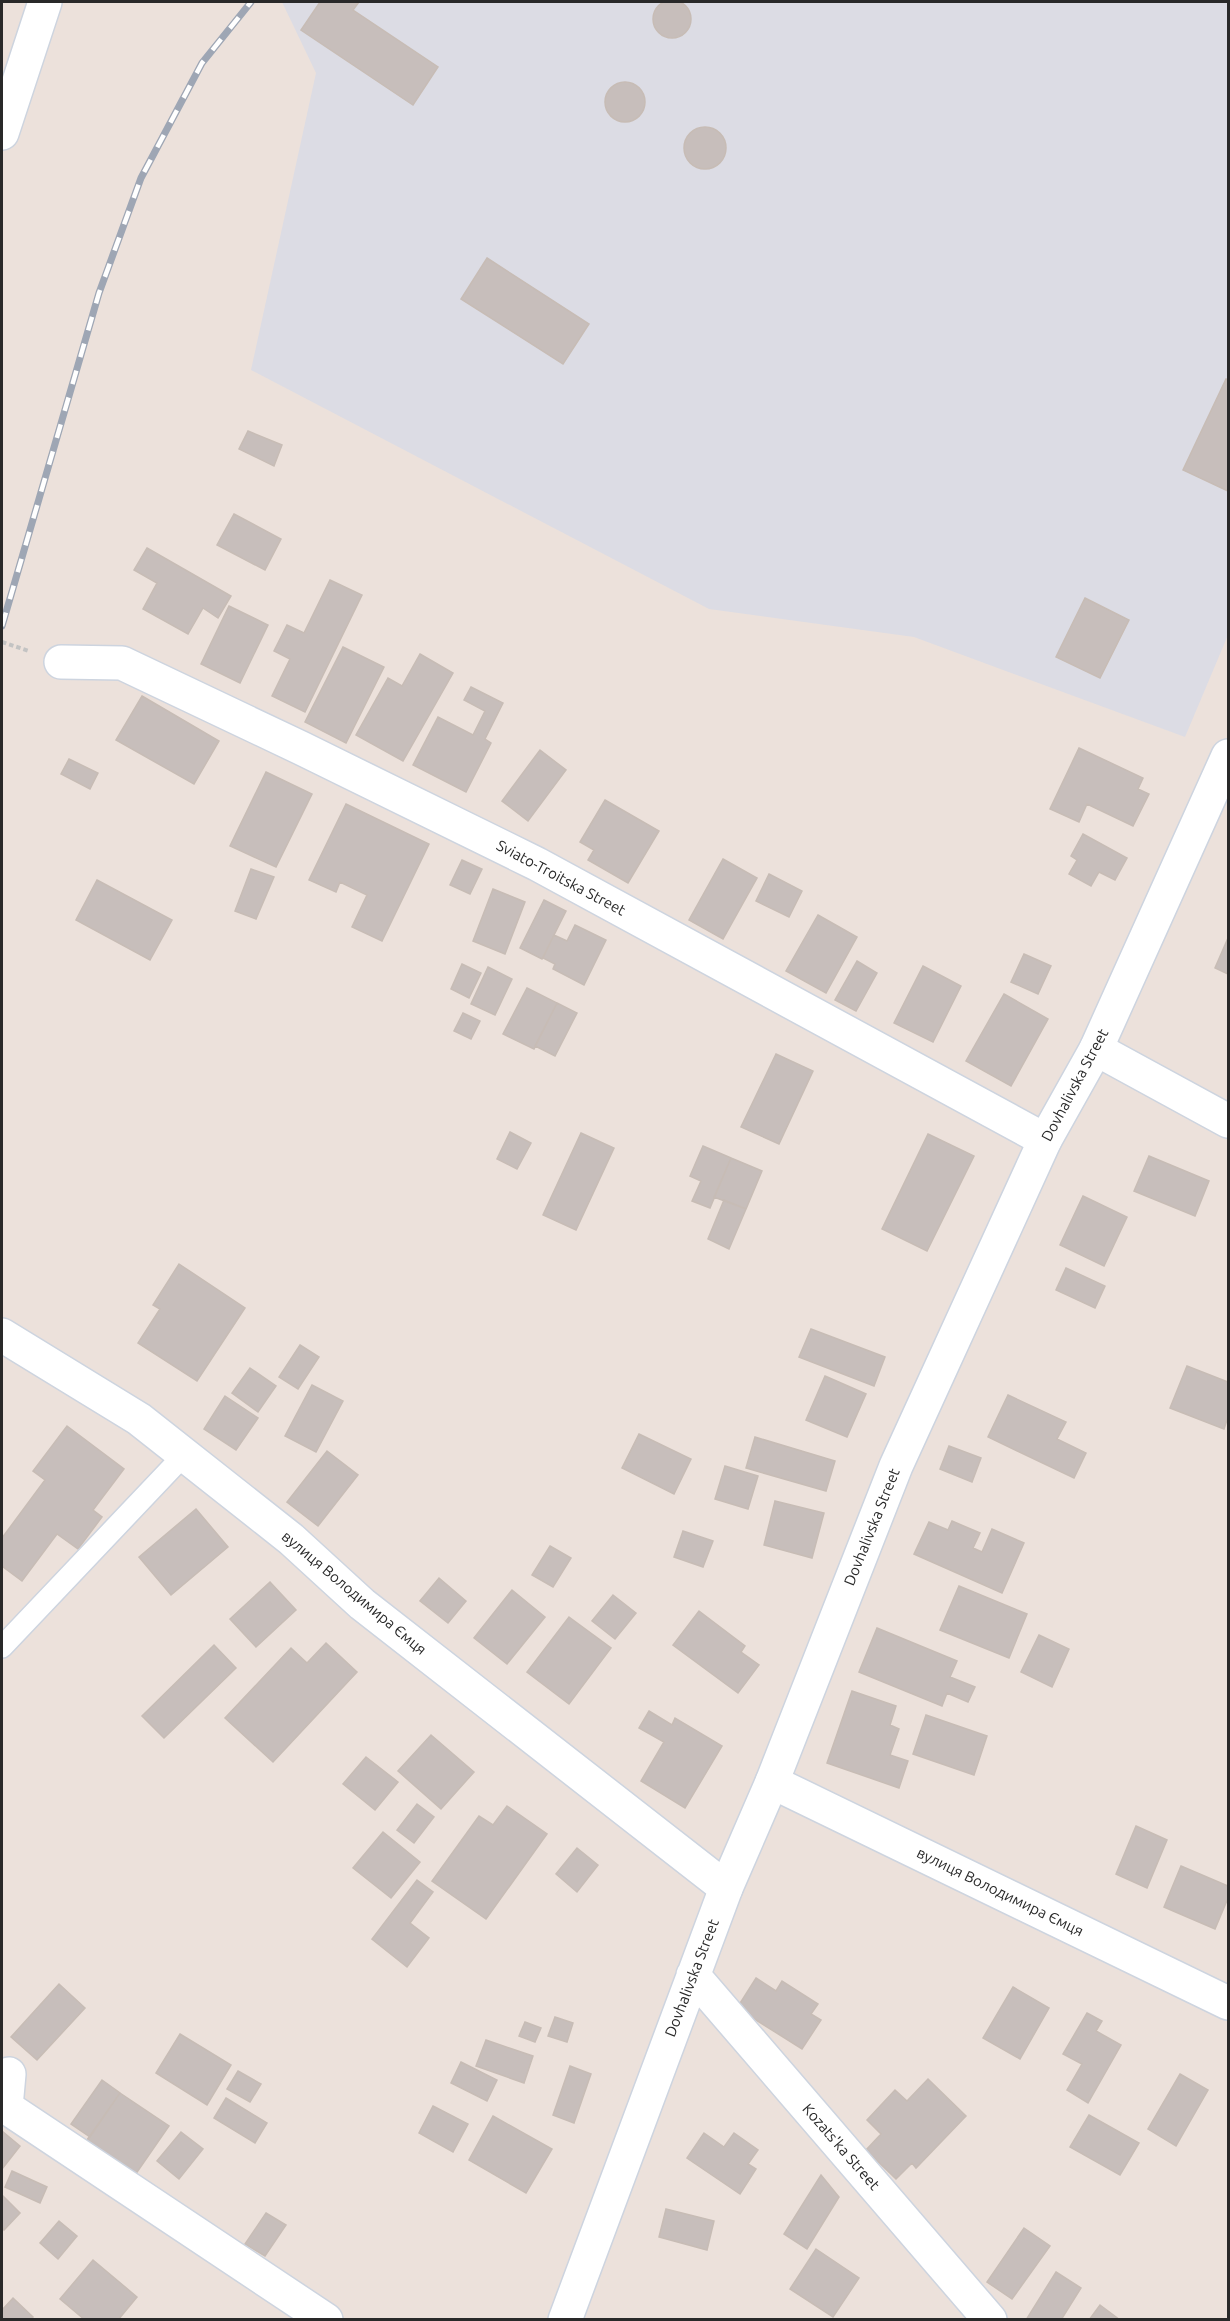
<svg xmlns="http://www.w3.org/2000/svg" width="1230" height="2321" font-family="Ubuntu,sans-serif">
<style>
.industrial{fill:#dcdce4}
.building{fill:#c7bebb;stroke:#c7bcb5;stroke-width:1.5}
.lines{fill:none;stroke-linecap:round;stroke-linejoin:round}
.lane-casing{stroke:#cdd4df;stroke-width:24}
.street-casing{stroke:#cdd4df;stroke-width:36}
.secondary-casing{stroke:#cdd4df;stroke-width:36}
.path{stroke:#c3c3c3;stroke-width:4;stroke-dasharray:4.5 3;stroke-linecap:butt}
.lane{stroke:#fff;stroke-width:21}
.street{stroke:#fff;stroke-width:33}
.secondary{stroke:#fff;stroke-width:33}
.rail-casing{stroke:#9ea6b4;stroke-width:7}
.rail{stroke:#fff;stroke-width:4.5;stroke-dasharray:14;stroke-linecap:butt}
.labels{text-anchor:middle;stroke-width:5;stroke-linejoin:round;paint-order:stroke}
.street-label{font-size:15px;fill:#292929;stroke:#fff}
</style>
<rect width="100%" height="100%" fill="#ece1db"/>
<path class="industrial" d="M282,2h946v633l-43,102 -271,-100 -205,-28 -458,-239 65,-297z"/>
<path class="building" d="M653 19a19 19 0 1 1 38 0a19 19 0 1 1-38 0Z
M320,2h39l-6,8 85,57 -25,38 -112,-75z
M605 102a20 20 0 1 1 40 0a20 20 0 1 1-40 0Z
M684 148a21 21 0 1 1 42 0a21 21 0 1 1-42 0Z
M487,258l102,66 -26,40 -102,-65z
M1226,379l2,1v111l-45,-21z
M248,431l34,14 -8,21 -35,-17z
M234,514l47,25 -16,31 -48,-25z
M147,548l84,48 -13,22 -15,-10 -15,26 -45,-25 14,-26 -23,-13z
M330,580l32,15 -57,117 -33,-16 18,-37 -16,-8 13,-26 17,8z
M1085,598l44,22 -29,58 -44,-21z
M229,606l39,19 -28,58 -39,-19z
M343,647l41,20 -38,76 -41,-21z
M420,654l33,19 -50,88 -47,-26 32,-57 14,8z
M471,687l32,16 -18,36 6,4 -25,49 -53,-27 25,-48 35,18 12,-24 -21,-11z
M142,696l77,45 -25,43 -78,-44z
M1079,748l64,30 -5,11 11,5 -16,32 -46,-22 -8,18 -29,-13z
M540,750l26,20 -38,51 -26,-20z
M69,759l29,14 -8,16 -29,-15z
M266,772l46,22 -36,73 -46,-21z
M605,800l54,31 -31,52 -40,-23 6,-10 -14,-8z
M346,804l83,40 -47,97 -30,-14 15,-32 -27,-13 -4,10 -27,-12z
M1083,834l44,24 -12,22 -16,-8 -8,14 -22,-12 8,-14 -6,-4z
M723,859l34,19 -34,61 -34,-19z
M462,860l20,9 -12,25 -20,-9z
M251,869l23,8 -18,42 -21,-8z
M769,874l33,17 -13,26 -33,-16z
M97,880l75,40 -22,40 -74,-40z
M493,889l32,13 -20,52 -32,-13z
M544,900l22,11 -24,48 -22,-11z
M818,915l39,22 -31,56 -40,-22z
M575,925l31,15 -22,45 -31,-16 2,-5 -12,-6 11,-23 13,6z
M1228,938v36l-13,-6z
M1024,954l27,12 -13,28 -27,-12z
M857,961l20,12 -21,38 -21,-11z
M462,964l19,9 -12,25 -18,-9z
M923,966l38,20 -28,56 -39,-19z
M488,967l24,12 -17,36 -24,-11z
M527,988l30,15 -23,46 -31,-15z
M1004,994l44,25 -37,67 -45,-25z
M557,1003l20,10 -22,43 -20,-10z
M463,1013l17,8 -9,18 -17,-8z
M776,1054l37,17 -34,73 -38,-17z
M510,1132l21,11 -14,26 -20,-10z
M581,1133l33,15 -38,82 -33,-15z
M928,1134l46,22 -47,95 -45,-22z
M703,1146l28,12 -21,50 -18,-7 9,-20 -11,-5z
M1149,1156l60,25 -14,35 -61,-25z
M731,1158l31,13 -16,38 -32,-12z
M1083,1196l44,21 -23,49 -44,-21z
M724,1200l22,9 -17,40 -21,-10z
M179,1264l66,44 -48,73 -59,-38 22,-34 -7,-4z
M1066,1268l39,18 -10,22 -39,-18z
M811,1329l74,28 -11,29 -75,-29z
M300,1345l19,12 -21,32 -19,-12z
M1187,1366l41,16v35l-4,12 -54,-21z
M250,1368l26,18 -18,26 -26,-19z
M825,1376l41,18 -19,43 -41,-17z
M312,1385l31,16 -27,51 -31,-16z
M1008,1395l58,27 -9,17 29,14 -12,25 -86,-41z
M225,1396l33,22 -22,32 -32,-21z
M67,1426l57,43 -31,41 9,7 -24,32 -21,-15 -35,47 -20,-15v-28l43,-58 -12,-9z
M639,1434l52,25 -17,35 -52,-26z
M755,1437l80,24 -9,30 -80,-23z
M949,1446l32,12 -9,24 -32,-13z
M327,1451l31,24 -40,51 -31,-24z
M725,1466l33,10 -10,33 -33,-10z
M775,1501l49,12 -12,45 -48,-13z
M196,1509l32,38 -57,48 -32,-38z
M952,1521l28,12 -7,15 9,4 10,-23 32,14 -22,50 -88,-39 15,-32 19,8z
M683,1531l30,10 -10,26 -29,-10z
M550,1546l21,12 -18,29 -21,-12z
M439,1578l27,23 -18,22 -28,-22z
M270,1582l26,28 -40,37 -26,-28z
M959,1586l68,28 -18,44 -69,-28z
M512,1590l33,27 -38,47 -33,-26z
M613,1595l23,18 -21,26 -23,-18z
M699,1611l46,35 -4,6 18,13 -21,28 -65,-48z
M569,1617l42,31 -42,56 -42,-32z
M877,1628l80,33 -7,16 25,10 -7,15 -21,-9 -5,13 -83,-34z
M1039,1635l30,14 -17,38 -31,-15z
M326,1643l31,29 -84,90 -48,-44 66,-70 16,15z
M214,1645l22,23 -72,70 -22,-22z
M852,1691l44,15 -6,19 9,4 -9,26 18,6 -9,27 -72,-25z
M649,1711l23,14 3,-7 47,28 -37,62 -44,-27 23,-39 -25,-14z
M926,1715l61,21 -13,39 -61,-21z
M431,1735l43,37 -33,37 -43,-38z
M366,1757l32,25 -23,28 -32,-26z
M417,1804l17,13 -20,26 -17,-13z
M507,1806l40,28 -61,85 -54,-38 47,-65 14,9z
M1136,1826l31,14 -20,48 -31,-14z
M383,1832l37,30 -29,36 -38,-30z
M577,1848l21,17 -21,27 -21,-18z
M1181,1866l47,20v12l-13,31 -51,-22z
M417,1880l16,12 -23,31 19,15 -22,29 -35,-28z
M756,1978l20,13 6,-10 36,23 -7,10 10,6 -19,29 -65,-41z
M59,1984l26,24 -48,52 -26,-23z
M1013,1987l36,21 -29,51 -37,-21z
M1087,2013l15,8 -6,10 25,14 -33,58 -21,-13 15,-26 -19,-10z
M555,2017l18,6 -6,19 -19,-6z
M525,2022l16,6 -6,14 -16,-6z
M180,2034l51,31 -24,40 -51,-32z
M486,2040l47,16 -9,27 -48,-17z
M461,2062l36,18 -10,21 -36,-18z
M570,2066l21,8 -17,49 -21,-8z
M238,2071l23,13 -11,18 -23,-13z
M1180,2074l28,16 -32,56 -28,-17z
M928,2079l38,37 -50,52 -4,-5 -16,16 -30,-29 15,-16 -14,-14 28,-30 12,11z
M102,2080l18,13 -30,44 -19,-13z
M120,2093l49,33 -36,52 -49,-34z
M226,2098l41,25 -12,20 -41,-25z
M433,2106l35,18 -15,28 -34,-19z
M1089,2115l50,28 -19,32 -50,-28z
M493,2116l59,33 -26,44 -57,-33z
M2,2131l18,15 -18,23z
M181,2132l22,17 -24,30 -22,-18z
M704,2133l20,14 10,-14 24,17 -10,14 8,5 -16,25 -53,-36z
M12,2171l35,16 -7,16 -35,-16z
M821,2175l18,22 -32,52 -23,-15z
M2,2195l18,18 -16,17 -2,-3z
M666,2209l48,12 -7,29 -48,-13z
M266,2213l20,12 -21,31 -20,-12z
M59,2221l18,15 -19,23 -18,-16z
M1024,2228l26,18 -38,53 -25,-17z
M816,2249l43,29 -26,39 -43,-28z
M93,2260l44,37 -19,23h-33l-25,-21z
M1056,2272l25,16 -20,32h-35z
M13,2298l20,19 -3,3h-28v-10z
M1100,2305l20,15h-31z"/>
<g class="lines">
<g class="lane-casing">
<path id="lane" d="M2,1647l182,-192"/>
</g>
<g class="street-casing">
<path id="street" d="M2,133l43,-131
M61,662l61,1 179,85 236,116 508,276
M1096,1049l132,72
M2,1335l137,84 152,120 71,65 364,284
M772,1782l456,221
M9,2074l-3,33 320,213"/>
</g>
<g class="secondary-casing">
<path id="secondary" d="M693,1975l297,345
M565,2320l161,-432 46,-106 124,-316 149,-326 51,-91 132,-293"/>
</g>
<path class="path" d="M2,642l27,9"/>
<use href="#lane" class="lane"/>
<use href="#street" class="street"/>
<use href="#secondary" class="secondary"/>
<g class="rail-casing">
<path id="rail" d="M2,626l97,-333 42,-115 61,-115 49,-61"/>
</g>
<use href="#rail" class="rail"/>
</g>
<g class="labels">
<g class="street-label">
<text transform="translate(561 878) rotate(28)" y="5">Sviato-Troitska Street</text>
<text transform="translate(1075 1085) rotate(-62)" y="5">Dovhalivska Street</text>
<text transform="translate(872 1527) rotate(-68)" y="5">Dovhalivska Street</text>
<text transform="translate(354 1593) rotate(40)" y="5">вулиця Володимира Ємця</text>
<text transform="translate(1000 1892) rotate(26)" y="5">вулиця Володимира Ємця</text>
<text transform="translate(692 1978) rotate(-69)" y="5">Dovhalivska Street</text>
<text transform="translate(841 2147) rotate(49)" y="5">Kozats'ka Street</text>
</g>
</g>
<rect width="1230" height="2321" fill="none" stroke="#292929" stroke-width="6"/>
</svg>
